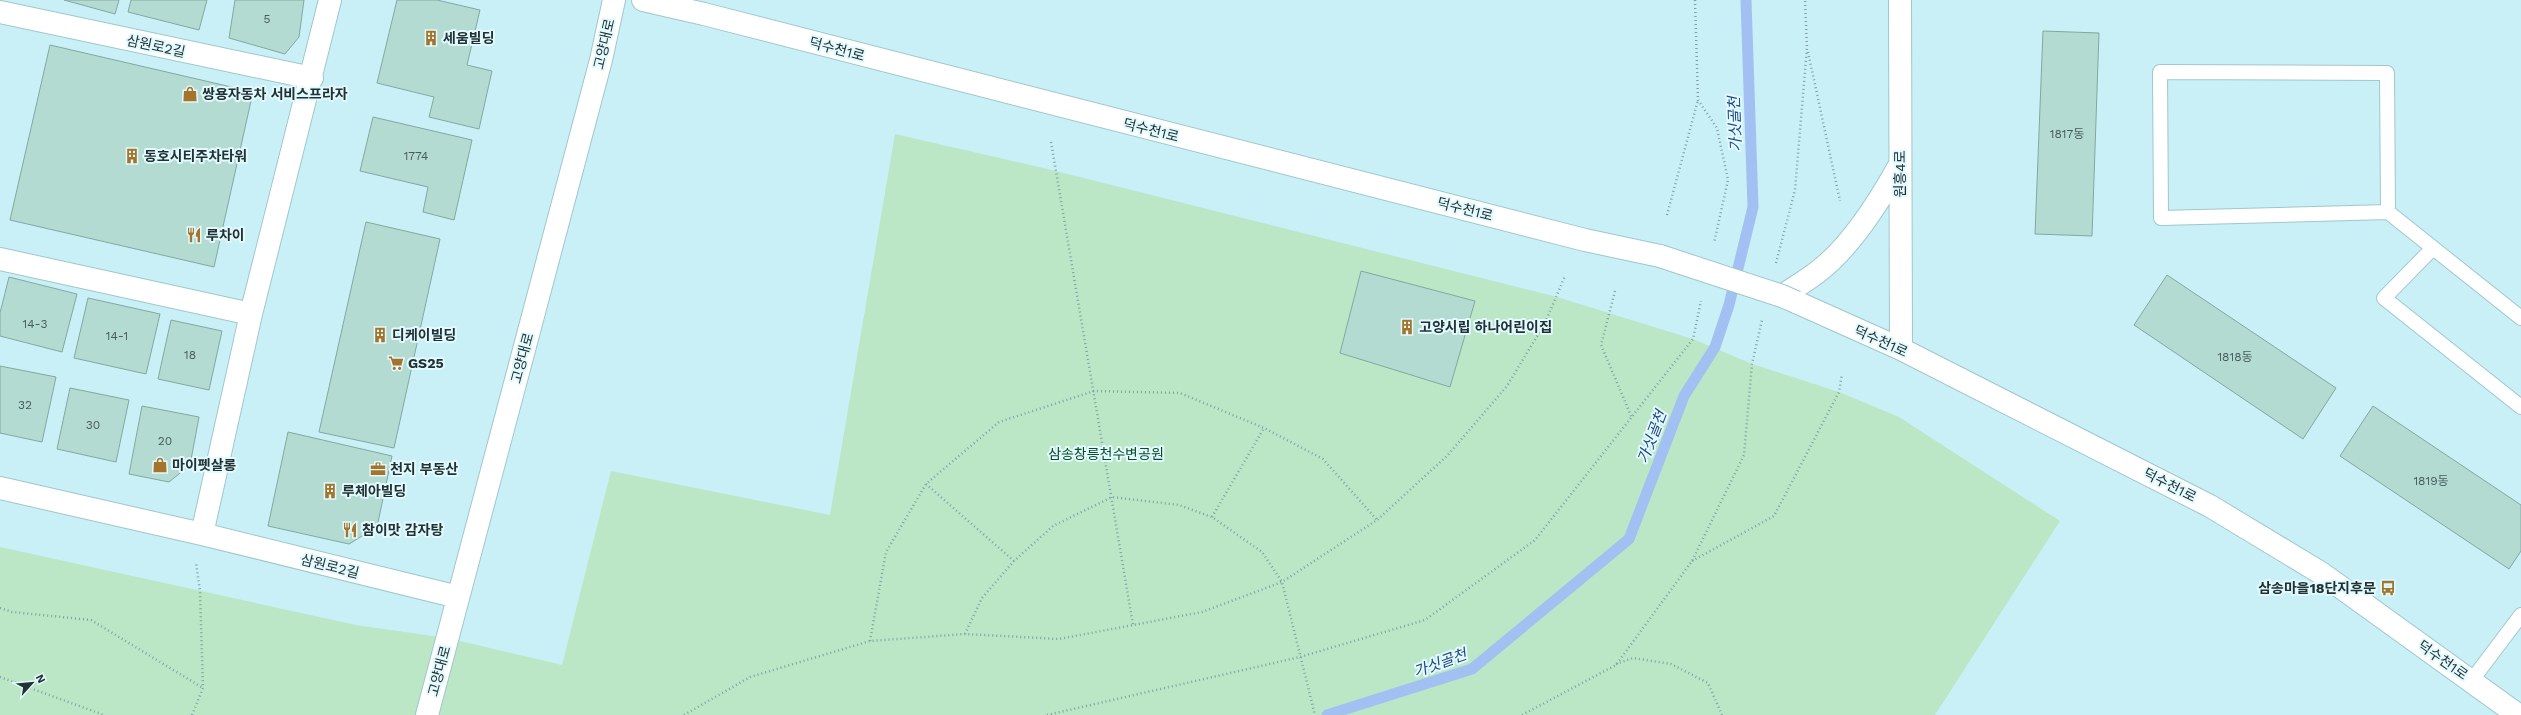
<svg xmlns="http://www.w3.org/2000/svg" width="2521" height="715" font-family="'Work Sans','Noto Sans KR',sans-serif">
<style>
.green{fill:#bbe7c7}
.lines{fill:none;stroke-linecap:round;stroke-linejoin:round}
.stream{stroke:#a2c1f2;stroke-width:11}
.building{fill:#b4dbd2;stroke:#83a8a0}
.service-casing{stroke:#9fc7cc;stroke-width:16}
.minor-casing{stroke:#9fc7cc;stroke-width:24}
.tertiary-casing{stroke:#9fc7cc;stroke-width:24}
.primary-casing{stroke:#9fc7cc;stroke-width:24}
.path{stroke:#82a0a4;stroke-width:2.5;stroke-dasharray:1 3;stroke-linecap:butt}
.service{stroke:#fff;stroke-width:14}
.minor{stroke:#fff;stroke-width:22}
.tertiary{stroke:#fff;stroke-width:22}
.primary{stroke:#fff;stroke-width:22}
.tertiary-bridge-casing{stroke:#9fc7cc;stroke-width:24;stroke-linecap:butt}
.tertiary-bridge{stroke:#fff;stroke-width:22}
.labels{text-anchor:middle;stroke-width:4;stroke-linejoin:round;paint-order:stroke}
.number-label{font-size:12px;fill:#465c5c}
.poi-label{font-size:14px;font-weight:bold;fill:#223234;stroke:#e2fafe;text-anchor:start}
.street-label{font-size:14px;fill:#223234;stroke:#e2fafe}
.park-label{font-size:14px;fill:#0c4b27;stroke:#e2fafe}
.water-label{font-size:15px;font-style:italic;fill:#214681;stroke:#e2fafe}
</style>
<rect width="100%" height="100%" fill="#c8f0f6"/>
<path class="green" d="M895,134l161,37 501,126 136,42 59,25 87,28 60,25 161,104 -125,194h-1935v-168l356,78 91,13 115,27 49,-194 219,44z"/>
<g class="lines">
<path class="stream" d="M1327,715l145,-46 157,-130 55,-143 31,-49 14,-42 24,-98 -7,-207"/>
</g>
<path class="building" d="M64,0h55l-4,14z
M131,0h76l-8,30 -71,-18z
M235,0h69l-5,37 -14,17 -56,-16z
M397,0h40l43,10 -13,55 25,6 -13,58 -50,-12 5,-20 -57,-14z
M2043,31l56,2 -7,203 -57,-2z
M50,45l203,47 -39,175 -204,-47z
M373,117l99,23 -18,80 -31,-8 5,-25 -68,-16z
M366,222l74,17 -46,209 -75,-16z
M1361,271l114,30 -25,86 -110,-34z
M2167,275l169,113 -33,51 -169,-114z
M9,277l68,17 -15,58 -62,-16v-23z
M88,298l72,16 -14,60 -72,-16z
M171,320l51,11 -13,59 -51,-11z
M0,366l56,11 -14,65 -42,-9z
M70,388l59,12 -13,62 -59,-13z
M142,406l57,11 -9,48 -21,17 -40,-8z
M2373,406l148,99v46l-12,18 -169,-113z
M288,432l104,24 -15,71 -28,17 -81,-18z"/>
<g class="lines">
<g class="service-casing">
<path id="service" d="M2388,212l-1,-139 -227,-1 1,146 227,-6 133,106
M2433,248l-49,50 137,109
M2472,680l49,-65"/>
</g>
<g class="minor-casing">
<path id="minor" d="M0,12l312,66
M0,259l251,55
M0,488l202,46 256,63
M202,534l49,-220 79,-314"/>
</g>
<g class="tertiary-casing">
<path id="tertiary" d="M643,0l61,14 881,226 75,16
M1900,0l1,349
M1782,296c13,-9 26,-16 38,-26 31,-24 60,-70 79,-104
M1796,302l105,47 309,157 111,67 197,142"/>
</g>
<g class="primary-casing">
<path id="primary" d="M427,715l174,-655 13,-60"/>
</g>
<path class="path" d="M1695,0l3,100 19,28 11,52 -14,63
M1808,52l32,149
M1051,142l82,483
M1667,215l31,-115
M1776,263l19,-73 12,-142 -2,-48
M1615,291l-14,54 31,73
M926,484l88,77
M1212,517l52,-89
M1692,561l82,-45 65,-124 3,-18
M0,608l12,4 79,8 112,68
M965,634l17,-36 32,-37 39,-35 59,-29 67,8 33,12 50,35 20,30 33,133
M870,641l16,-89 40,-68 73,-62 95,-31 86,2 84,35 59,31 54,61
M1616,664l17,-6 38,6 37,19 14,32
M0,677l104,38
M192,715l11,-27 -3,-97 -4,-28
M684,715l66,-38 120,-36 95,-7 94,5 143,-27 80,-30 95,-62 70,-64 60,-70 38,-63 20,-47
M1047,715l253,-58 125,-37 110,-80 158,-201 8,-38
M1522,715l94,-50 76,-104 52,-106 8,-91 10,-44"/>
<use href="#service" class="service"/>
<use href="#minor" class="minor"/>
<use href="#tertiary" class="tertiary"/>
<use href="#primary" class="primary"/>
<g class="tertiary-bridge-casing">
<path id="tertiary-bridge" d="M1660,256l122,40 14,6"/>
</g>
<use href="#tertiary-bridge" class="tertiary-bridge"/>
</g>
<defs>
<g id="building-bare" transform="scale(1.2)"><path d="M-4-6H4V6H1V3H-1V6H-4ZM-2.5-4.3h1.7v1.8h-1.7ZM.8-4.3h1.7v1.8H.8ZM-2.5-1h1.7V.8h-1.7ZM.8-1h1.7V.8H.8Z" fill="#a57329" stroke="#e2fafe" stroke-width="2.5" paint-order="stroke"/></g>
<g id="shop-bare" transform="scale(1.2)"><path d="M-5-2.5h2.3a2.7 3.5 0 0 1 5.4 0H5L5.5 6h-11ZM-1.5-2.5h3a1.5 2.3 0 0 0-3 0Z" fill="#a57329" stroke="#e2fafe" stroke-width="2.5" paint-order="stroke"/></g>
<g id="restaurant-bare" transform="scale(1.2)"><path d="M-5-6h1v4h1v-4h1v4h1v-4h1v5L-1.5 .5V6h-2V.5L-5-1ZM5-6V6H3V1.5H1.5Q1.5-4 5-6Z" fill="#a57329" stroke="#e2fafe" stroke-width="2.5" paint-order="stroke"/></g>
<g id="supermarket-bare" transform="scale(1.2)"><path d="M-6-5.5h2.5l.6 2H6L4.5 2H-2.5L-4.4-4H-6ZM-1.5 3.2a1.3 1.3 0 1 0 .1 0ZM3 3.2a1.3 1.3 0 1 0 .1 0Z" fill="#a57329" stroke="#e2fafe" stroke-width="2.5" paint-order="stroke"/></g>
<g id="office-bare" transform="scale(1.2)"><path d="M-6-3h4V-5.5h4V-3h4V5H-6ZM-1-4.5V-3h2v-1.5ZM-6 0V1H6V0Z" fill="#a57329" stroke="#e2fafe" stroke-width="2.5" paint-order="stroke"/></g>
<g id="bus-bare" transform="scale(1.2)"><path d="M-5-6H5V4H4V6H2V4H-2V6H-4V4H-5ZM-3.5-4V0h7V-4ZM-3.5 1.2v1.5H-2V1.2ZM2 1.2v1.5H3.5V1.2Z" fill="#a57329" stroke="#e2fafe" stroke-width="2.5" paint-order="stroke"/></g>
</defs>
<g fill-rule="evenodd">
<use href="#building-bare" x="431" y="38"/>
<use href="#shop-bare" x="190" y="94"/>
<use href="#building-bare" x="132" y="156"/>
<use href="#restaurant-bare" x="194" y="235"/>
<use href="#building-bare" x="1407" y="327"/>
<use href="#building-bare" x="380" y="335"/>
<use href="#supermarket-bare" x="396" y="363"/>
<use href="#shop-bare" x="160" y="465"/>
<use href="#office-bare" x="378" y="469"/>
<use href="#building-bare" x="330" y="491"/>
<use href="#restaurant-bare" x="350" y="530"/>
<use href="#bus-bare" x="2388" y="588"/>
</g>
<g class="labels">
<g class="number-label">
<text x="267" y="23">5</text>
<text x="2067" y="138">1817동</text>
<text x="416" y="160">1774</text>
<text x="35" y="328">14-3</text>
<text x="117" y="340">14-1</text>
<text x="190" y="359">18</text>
<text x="2235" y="361">1818동</text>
<text x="25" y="409">32</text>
<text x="93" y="429">30</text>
<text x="165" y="445">20</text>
<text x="2431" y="485">1819동</text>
</g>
<g class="poi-label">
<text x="443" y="43">세움빌딩</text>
<text x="202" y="99">쌍용자동차 서비스프라자</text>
<text x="144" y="161">동호시티주차타워</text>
<text x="206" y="240">루차이</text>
<text x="1419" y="332">고양시립 하나어린이집</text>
<text x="392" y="340">디케이빌딩</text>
<text x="408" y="368">GS25</text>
<text x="172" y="470">마이펫살롱</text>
<text x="390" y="474">천지 부동산</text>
<text x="342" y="496">루체아빌딩</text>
<text x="362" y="535">참이맛 감자탕</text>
<text x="2376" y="593" text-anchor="end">삼송마을18단지후문</text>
</g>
<g class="street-label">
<text transform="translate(604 44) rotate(-77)" y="5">고양대로</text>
<text transform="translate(156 46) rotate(12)" y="5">삼원로2길</text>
<text transform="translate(837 49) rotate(15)" y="5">덕수천1로</text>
<text transform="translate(1151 130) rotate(14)" y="5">덕수천1로</text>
<text transform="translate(1900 174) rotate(-90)" y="5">원흥4로</text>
<text transform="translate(1465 209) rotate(14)" y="5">덕수천1로</text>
<text transform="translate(1881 341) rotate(24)" y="5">덕수천1로</text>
<text transform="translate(522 358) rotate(-75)" y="5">고양대로</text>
<text transform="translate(2170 485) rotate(27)" y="5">덕수천1로</text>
<text transform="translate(330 566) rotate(14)" y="5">삼원로2길</text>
<text transform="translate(2443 660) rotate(35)" y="5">덕수천1로</text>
<text transform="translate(439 671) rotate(-75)" y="5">고양대로</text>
</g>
<g class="park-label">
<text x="1106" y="459">삼송창릉천수변공원</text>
</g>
<g class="water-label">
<text transform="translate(1735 124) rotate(-92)" y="5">가싯골천</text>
<text transform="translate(1652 437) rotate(-69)" y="5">가싯골천</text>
<text transform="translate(1440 663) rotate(-20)" y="5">가싯골천</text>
</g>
</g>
<g transform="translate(32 683) rotate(63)" stroke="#e2fafe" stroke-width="3" paint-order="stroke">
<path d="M0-3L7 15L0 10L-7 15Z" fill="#223234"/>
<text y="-6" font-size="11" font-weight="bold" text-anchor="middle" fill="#223234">N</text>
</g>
</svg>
